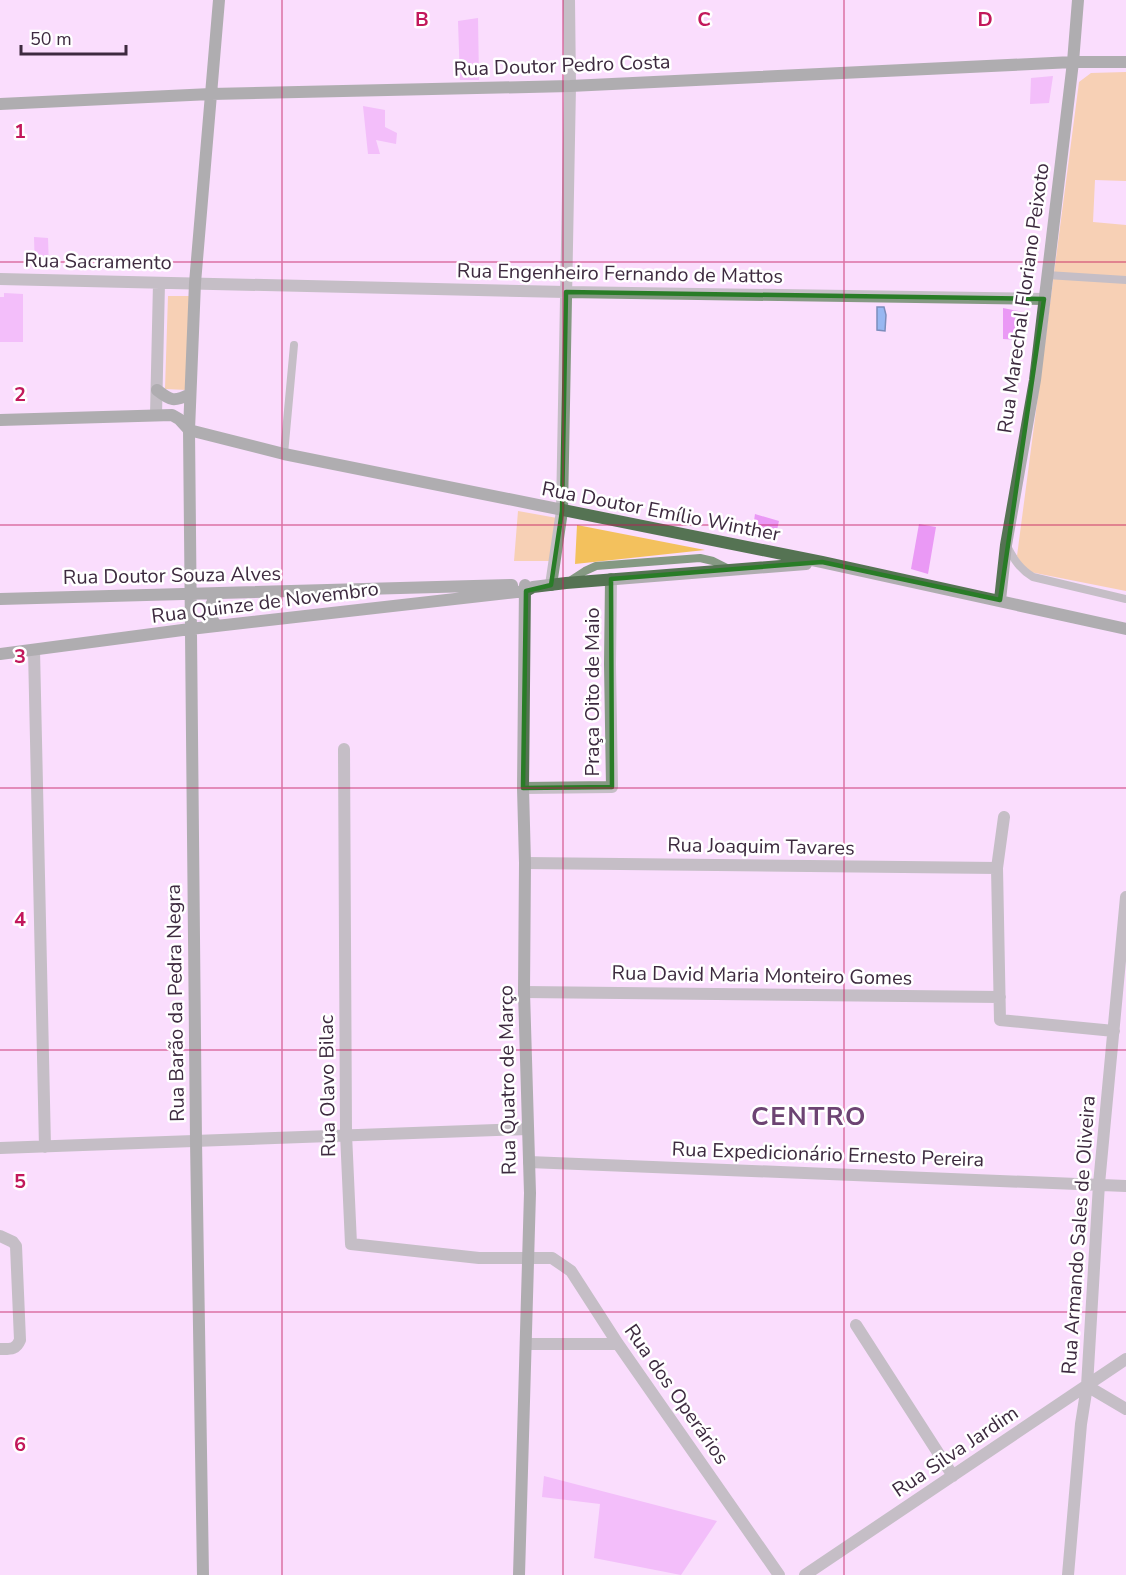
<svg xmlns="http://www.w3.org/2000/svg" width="1126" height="1575" font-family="'Nunito Sans',sans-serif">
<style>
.green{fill:#f3c15d}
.water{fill:#97b7f1;stroke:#7c8dbc;stroke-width:1.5}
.building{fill:#ea99f5}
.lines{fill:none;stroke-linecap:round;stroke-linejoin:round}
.lane{stroke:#859983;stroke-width:8}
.street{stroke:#859983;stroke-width:12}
.secondary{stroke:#557353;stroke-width:12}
.marked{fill:none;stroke:#297c27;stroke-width:4.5;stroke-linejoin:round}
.grid{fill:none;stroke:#c2185b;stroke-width:1.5;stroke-opacity:0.55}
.labels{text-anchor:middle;stroke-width:5;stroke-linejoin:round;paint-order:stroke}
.street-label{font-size:20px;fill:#3d2a3f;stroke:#fff}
.district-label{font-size:26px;font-weight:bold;letter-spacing:1.5px;fill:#6d4473;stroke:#fff}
.grid-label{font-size:20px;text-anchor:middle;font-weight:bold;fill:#c2185b;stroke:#fff;stroke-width:5;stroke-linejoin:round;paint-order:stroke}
</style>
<rect width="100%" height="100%" fill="#faddfd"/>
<path class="green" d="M1126,72v109l-31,-1 -2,42 33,3v366l-96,-19 -7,-5 -6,-11 62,-474 12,-9z
M168,296h22l-3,94 -22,-1z
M518,511l39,7 -6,43h-37z
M577,525l128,25 -130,14z"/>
<path class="water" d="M877,307h7l2,8 -1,16 -8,-1z"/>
<path class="building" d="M478,18l1,62h-19l-2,-59z
M1053,76l-4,27 -19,1 1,-26z
M363,106l22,4v17l12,6 -1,11 -20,-4 4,14h-12z
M34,237l14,1 1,29 -14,3z
M4,293l19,1v48h-23v-45h4z
M1003,308l20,4 -4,28 -16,-1z
M755,514l24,7 -4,18 -23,-5z
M919,524l17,3 -8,47 -17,-5z
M544,1476l173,45 -36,54 -87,-17 6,-54 -58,-7z"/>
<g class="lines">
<path class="lane" d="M1047,275l79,5
M284,454l10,-109
M1007,546c7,14 13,23 26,31l93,22
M568,582l17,-11 11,-5 104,-8 13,3 16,8"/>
<path class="street" d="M0,279l566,13 478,7
M156,415l3,-132
M551,585l11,-74 8,-425 -1,-86
M34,650l11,497
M344,749l2,385 5,110 128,14h73l19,13 47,73 161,231
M523,788l89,-1 -2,-123 1,-85
M1004,817l-7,51 3,152 114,11
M525,863l472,5
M524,992l476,5
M0,1148l527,-19
M529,1162l597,24
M0,1236l13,6 3,4 4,94c-4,10 -10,9 -20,9
M856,1325l97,151
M526,1344h92
M1087,1386l39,23
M805,1575l321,-216
M1068,1575l13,-151 6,-38 12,-202 27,-287"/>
<path class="secondary" d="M0,104l211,-10 359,-8 503,-24h53
M157,390c14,11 17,12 33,4
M0,420l172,-5 7,4 10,11
M189,430l95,24 538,108 304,67
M0,599l512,-14
M1000,600l6,-55 29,-165 38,-318 5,-62
M217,626c-11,-12 -8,-19 0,-32
M0,654l190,-25 336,-38 7,-4 33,-4 240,-19
M203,1575l-7,-434 -7,-711 6,-147 24,-283
M519,1575l11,-382 -6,-201 1,-129 -2,-75 2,-203"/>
</g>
<path d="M0 0H1126V1575H0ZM566,292l478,7 -44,301 -178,-38 -211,17 1,208 -89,1 3,-197 25,-6 11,-74z" fill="#faddfd" fill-opacity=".55" fill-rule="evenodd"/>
<path class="marked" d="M566,292l478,7 -44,301 -178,-38 -211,17 1,208 -89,1 3,-197 25,-6 11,-74z"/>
<path class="grid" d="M282,0v1575M563,0v1575M844,0v1575M0,262h1126M0,525h1126M0,788h1126M0,1050h1126M0,1312h1126"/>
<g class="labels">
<g class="street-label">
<text transform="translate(562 65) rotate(-2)" y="7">Rua Doutor Pedro Costa</text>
<text transform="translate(98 261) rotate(1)" y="7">Rua Sacramento</text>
<text transform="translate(620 273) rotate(1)" y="7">Rua Engenheiro Fernando de Mattos</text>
<text transform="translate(1023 298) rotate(-82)" y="7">Rua Marechal Floriano Peixoto</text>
<text transform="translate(661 511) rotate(11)" y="7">Rua Doutor Emílio Winther</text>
<text transform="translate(172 575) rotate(-1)" y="7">Rua Doutor Souza Alves</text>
<text transform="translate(265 602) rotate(-7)" y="7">Rua Quinze de Novembro</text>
<text transform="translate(592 692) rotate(-90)" y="7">Praça Oito de Maio</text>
<text transform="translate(761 846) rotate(1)" y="7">Rua Joaquim Tavares</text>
<text transform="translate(762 975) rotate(1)" y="7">Rua David Maria Monteiro Gomes</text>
<text transform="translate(175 1003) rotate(-91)" y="7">Rua Barão da Pedra Negra</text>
<text transform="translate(507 1080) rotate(-91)" y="7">Rua Quatro de Março</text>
<text transform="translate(327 1086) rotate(-91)" y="7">Rua Olavo Bilac</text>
<text transform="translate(828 1154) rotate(2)" y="7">Rua Expedicionário Ernesto Pereira</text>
<text transform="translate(1078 1235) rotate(-86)" y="7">Rua Armando Sales de Oliveira</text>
<text transform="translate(677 1394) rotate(55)" y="7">Rua dos Operários</text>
<text transform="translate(955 1451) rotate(-34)" y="7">Rua Silva Jardim</text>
</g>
<g class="district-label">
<text x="809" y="1125">CENTRO</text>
</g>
</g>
<g class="grid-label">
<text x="422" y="26">B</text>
<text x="704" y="26">C</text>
<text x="985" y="26">D</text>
<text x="20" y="138">1</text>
<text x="20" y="401">2</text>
<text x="20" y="663">3</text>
<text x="20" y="926">4</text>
<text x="20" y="1188">5</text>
<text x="20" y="1451">6</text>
</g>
<path d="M21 45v9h105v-9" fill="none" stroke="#3d2a3f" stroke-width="3"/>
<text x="30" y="45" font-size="18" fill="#3d2a3f" stroke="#ffffff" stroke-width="4.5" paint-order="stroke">50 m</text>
</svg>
